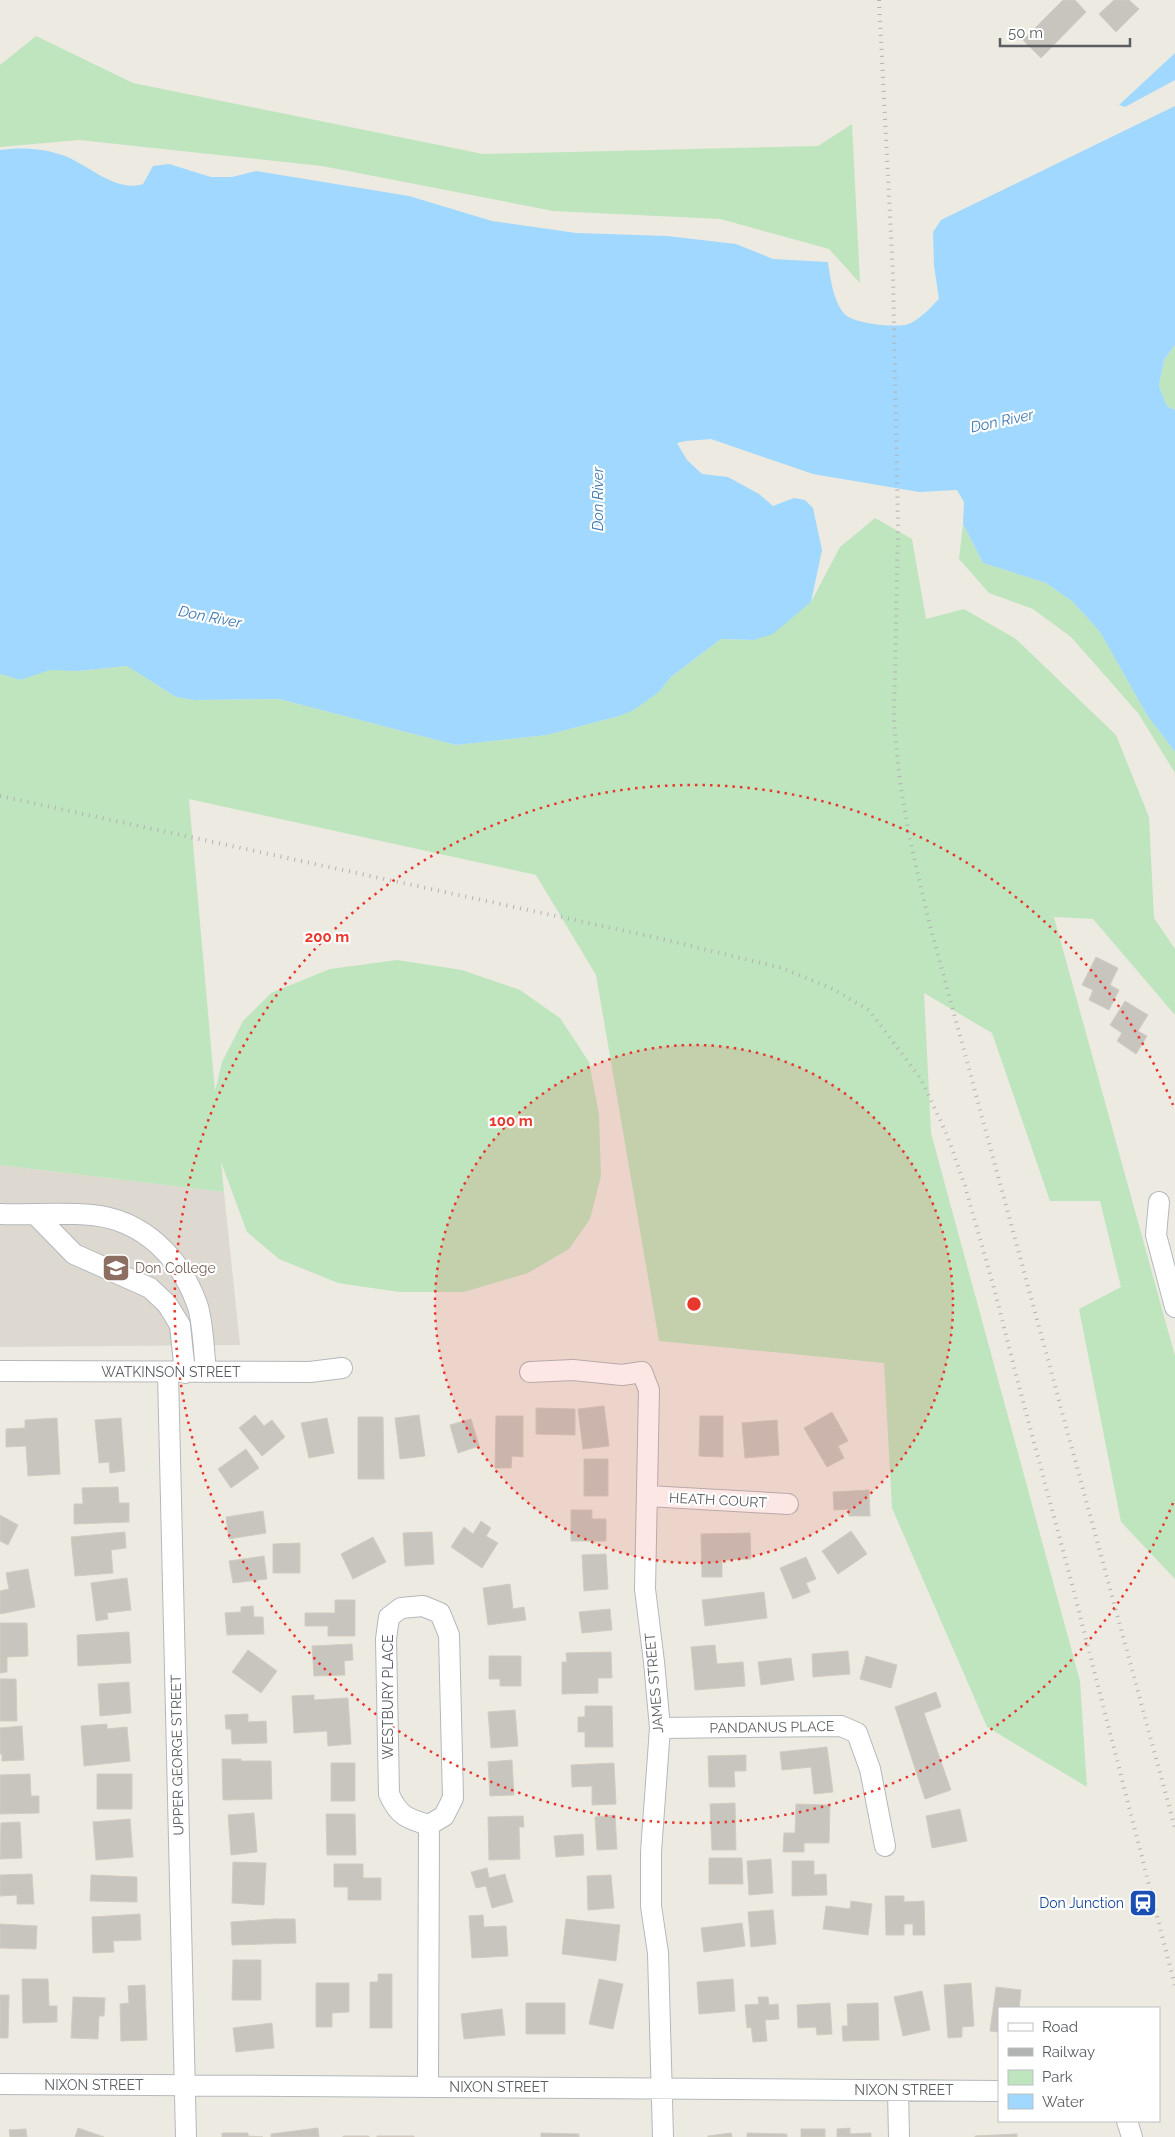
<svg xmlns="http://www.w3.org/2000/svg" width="1175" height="2137" font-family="Raleway,sans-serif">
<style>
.education{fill:#ddd9d0}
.green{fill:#bfe5be}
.water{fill:#a0d8ff}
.building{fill:#c8c5bf;stroke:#d2ccc0}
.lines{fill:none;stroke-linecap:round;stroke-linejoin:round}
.minor-casing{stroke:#b4b8bc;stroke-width:22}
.minor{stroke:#fff;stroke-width:20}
.rail{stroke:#b1b2b2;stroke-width:4;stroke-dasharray:1 6;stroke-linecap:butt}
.ring{fill:none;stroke:#e8372c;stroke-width:2.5;stroke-dasharray:2.5 5}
.labels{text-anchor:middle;stroke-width:4.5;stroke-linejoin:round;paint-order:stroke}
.education-label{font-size:14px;fill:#785e54;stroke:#fff;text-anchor:start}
.street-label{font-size:14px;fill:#5a5e62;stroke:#fff}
.transit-label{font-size:14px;fill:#164399;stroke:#fff;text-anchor:end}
.water-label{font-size:15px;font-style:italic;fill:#3e78b0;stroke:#fff}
.centre{fill:#e8372c;stroke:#fff;stroke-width:2.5}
.ring-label{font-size:15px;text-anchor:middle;font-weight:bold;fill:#e8372c;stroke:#fff;stroke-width:4.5;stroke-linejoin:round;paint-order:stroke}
</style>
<rect width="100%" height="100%" fill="#edeae2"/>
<path class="education" d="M0,1165l224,27 16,153 -240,2z"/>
<path class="green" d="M36,36l97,47 350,71 335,-8 34,-22 8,159 -31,-34 -109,-30 -167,-8 -231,-45 -243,-26 -79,7v-82z
M1175,345v65l-8,-4 -8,-20 5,-26z
M875,518l37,21 14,80 38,-10 52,30 100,96 33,82 5,101 21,31v66l-82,-96 -39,-2 121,439v223l-54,-57 -42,-213 42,-22 -21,-86h-50l-58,-168 -68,-40 7,140 149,548 7,106 -100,-60 -95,-219 -8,-145 -225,-22 -63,-366 -60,-100 -347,-76 26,292 7,-29 21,-41 28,-28 59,-24 67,-9 65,10 58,20 40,28 29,44 10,52 2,62 -11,43 -21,30 -41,24 -64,19h-65l-61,-9 -59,-24 -32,-27 -26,-70 3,30 -224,-27v-491l20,6 30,-11 28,2 49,-5 49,31 18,3 85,-1 177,46 91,-10 72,-19 41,-25 11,-14 50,-38 33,1 57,-38 29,-55z
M963,524l20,39 63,20 27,19 27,30 47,83 28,37v21l-37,-60 -67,-76 -38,-28 -44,-16 -30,-34z"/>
<path class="water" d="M1175,53v27l-50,27 -6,-2z
M1175,106v239l-11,15 -5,26 8,20 8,4v342l-28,-37 -47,-83 -27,-30 -27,-19 -63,-20 -20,-39 1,-22 -7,-12 -38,2 -106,-18 -102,-35 -25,2 -9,2 10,17 15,14 26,3 31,17 14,12 21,-8 11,2 8,8 9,42 -11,52 -38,32 -19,6 -33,-1 -50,38 -11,14 -26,19 -15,6 -72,19 -91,10 -177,-46 -85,1 -18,-3 -49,-31 -49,5 -28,-1 -30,10 -20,-6v-524c21,-3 44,-2 65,6 23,9 52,37 78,28l10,-18 16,-2 42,13h21l24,-6 153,25 83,25 84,12 91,3 69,8 37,15 55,3c2,15 6,44 19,54 12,8 44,11 58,9 13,-3 25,-17 34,-26l-5,-33 -1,-34 8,-12z"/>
<path class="building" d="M1063,0h12l11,12 -45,46 -18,-18z
M1114,0h15l10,9 -23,23 -17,-18z
M1096,957l22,11 -8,17 9,5 -10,20 -20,-10 4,-10 -11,-5z
M1125,1001l23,14 -10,16 9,5 -11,18 -19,-13 5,-8 -12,-8z
M604,1406l5,40 -26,3 -5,-40z
M536,1408l39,1v26l-39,-1z
M832,1412l16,29 -10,5 6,12 -17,9 -23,-39z
M255,1415l9,11 8,-6 13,17 -23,19 -23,-28z
M419,1415l6,41 -25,3 -5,-41z
M496,1416h27v41l-11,-1 -1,12h-16z
M700,1416h23v41l-24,-1z
M358,1417h25l1,62h-26z
M57,1418l3,56 -32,2 -2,-30 -20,1v-18l19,-1v-8z
M121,1418l4,53 -15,2 -1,-11 -10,1 -4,-43z
M327,1418l7,35 -25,5 -8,-35z
M471,1419l8,27 -21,7 -8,-28z
M777,1420l2,35 -34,3 -3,-35z
M246,1449l13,19 -28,20 -13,-19z
M584,1459h24v37h-24z
M118,1487l1,16h10v19l-55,2v-20h9l-1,-16z
M869,1490l1,26h-21l-1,-7 -14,1 -1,-18z
M571,1510h21v9h14v22h-35z
M263,1511l3,22 -37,6 -3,-22z
M0,1515l18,10 -10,20 -8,-4z
M481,1521l10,7 -5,8 12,7 -16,25 -31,-21 13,-20 9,7z
M851,1531l16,23 -29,20 -16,-23z
M125,1532l1,16 -15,2 2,23 -38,3 -4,-39z
M432,1532l2,32 -29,2 -2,-33z
M750,1533l1,26 -29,1v17h-20l-1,-43z
M373,1537l13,25 -33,17 -12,-25z
M300,1543v30h-27v-29z
M606,1554l2,35 -24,2 -2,-36z
M264,1556l3,23 -34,4 -4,-22z
M806,1557l10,22 -10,4 4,9 -17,7 -13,-31z
M28,1569l7,38 -35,7v-23l9,-2 -3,-16z
M127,1578l4,32 -24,3 1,6 -12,2 -5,-38z
M510,1584l3,25 11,-2 2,13 -38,5 -5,-37z
M764,1592l3,26 -62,8 -3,-26z
M335,1600h20v36h-27v-10h-23v-13h30z
M253,1606l1,11h9l1,17 -37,1 -2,-22 16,-1v-5z
M610,1609l2,21 -30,3 -3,-21z
M0,1623h27l1,33 -21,1v15l-7,1z
M129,1632l2,31 -53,3 -1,-31z
M352,1644l1,16 -9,1 1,14 -31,1 -2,-30z
M715,1645l2,19 26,-2 2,24 -50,4 -4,-43z
M248,1650l29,21 -16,22 -29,-21z
M848,1651l2,23 -37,3 -1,-23z
M611,1652l1,26h-14v15l-36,1v-32h5l-1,-9z
M489,1656h32v30h-21v-7h-11z
M866,1656l31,9 -6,23 -31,-9z
M791,1658l3,22 -33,5 -3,-23z
M0,1679h16l1,42h-17z
M129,1682l2,31 -31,3 -2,-32z
M936,1692l5,15 -17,6 27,77 -26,9 -30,-92z
M314,1695v5l34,-2 3,46 -23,2 -1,-15 -33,2 -2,-37z
M585,1706h27l1,41h-28v-15h-7v-15h7z
M515,1710l3,36 -27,2 -3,-36z
M248,1714v8l18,-1 1,22 -35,1 -1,-15h-5l-1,-14z
M107,1724v5l20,-2 3,34 -46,5 -3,-40z
M22,1726l2,34 -22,1v-7h-2v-26z
M827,1747l6,45 -19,2 -3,-27 -29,3 -2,-18z
M746,1755v16h-12l1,16h-26l-1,-31z
M222,1759h19v2h30l1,38 -49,1z
M512,1760l2,35 -24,1 -2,-34z
M331,1763h24v38h-24z
M614,1763l2,41 -24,1v-19l-20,1 -1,-22z
M30,1774l1,22h8v17l-39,1v-39z
M97,1774h35v35h-35z
M735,1803l1,47h-24l-2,-46z
M796,1804l34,1 -1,38h-25v9h-21l1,-19h11z
M960,1809l7,32 -35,7 -6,-32z
M254,1813l3,39 -26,3 -3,-40z
M326,1814h29l1,41h-29z
M615,1815l2,34 -20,1 -2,-33z
M523,1816l1,11h-5l1,32 -31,1 -1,-43z
M130,1819l3,38 -37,3 -3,-38z
M20,1822l2,36 -22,1 1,-36z
M583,1834l1,21 -28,2 -2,-21z
M709,1858h33l1,26h-34z
M771,1859l2,34 -24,2 -2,-34z
M792,1861h22v14l12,-1 1,21 -35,1z
M233,1862l33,1 -2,42 -32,-2z
M334,1864h29v14h18v22h-33v-13h-14z
M487,1868l2,10 16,-4 8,28 -21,6 -6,-22 -10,2 -5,-16z
M32,1874l2,30h-17v-9l-17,1v-21z
M91,1875l46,2v25l-47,-1z
M611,1875l3,33 -26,2 -1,-34z
M885,1896h19v6l20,-1 1,34h-12v-11h-9v11h-18z
M851,1901l21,3 -4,31 -45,-6 3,-23 24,3z
M773,1910l3,34 -25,3 -3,-35z
M140,1914l1,26 -28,1 1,11 -21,1 -1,-36z
M483,1915l1,12 22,-1 2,30 -36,2 -3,-42z
M274,1919h21l1,24 -64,2 -1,-23z
M566,1919l54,6 -4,36 -54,-7z
M742,1923l3,23 -41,6 -3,-24z
M0,1924l37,2 -1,23 -36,-1z
M233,1960h28v40h-29z
M378,1974h14v54h-22v-46h8z
M22,1979h26l1,27h8v16l-34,1z
M599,1979l24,5 -10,45 -24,-5z
M733,1979l2,32 -36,3 -2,-32z
M316,1983h33v29l-17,1v14h-16z
M971,1983l3,43 -12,1v10l-14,1 -4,-53z
M145,1985l2,55 -26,1 -1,-37 9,-1 -1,-17z
M996,1987l25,3 -2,18h-20v24l-9,-1z
M922,1991l8,39 -27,6 -9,-39z
M0,1995h9l-1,43h-8z
M73,1997l32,1 -1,18h-5l-1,23 -27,-1z
M758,1997h10l1,8 9,-1 1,15 -14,1 2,21 -14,1 -2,-15 -4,1 -2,-23 14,-1z
M526,2003h39v31h-39z
M830,2003l2,31 -15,1 -1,-8 -18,1 -1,-23z
M878,2003l1,37 -36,1 -1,-15h6l-1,-22z
M502,2009l3,26 -41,4 -3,-25z
M272,2023l2,25 -38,4 -3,-24z
M78,2128l26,9h-29z
M318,2128l1,9h-48v-3z
M850,2128v6l21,-1v4h-34v-8z
M26,2129l1,8h-17l-1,-7z
M801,2129h24v8h-24z
M222,2133h26v3l15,1h-41z
M541,2133l38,1v3h-38z
M731,2133l1,4h-24v-1z
M747,2133l40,1v3h-40z
M1017,2134v3h-42v-1z
M343,2136h26v1h-26z
M377,2136h37v1h-37z"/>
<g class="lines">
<g class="minor-casing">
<path id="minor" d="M1159,1202l-3,33 19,72
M0,1214c29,1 63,-2 92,1 51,5 88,42 105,89 6,15 7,50 9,68
M36,1215l38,39 76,34 17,16 13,21 5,48
M0,1371l310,1 32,-4
M530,1372l43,-2 49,5 20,-3 7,18 -4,199 9,73 6,66 -9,124v54l7,47 5,184
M168,1373l18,764
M648,1496l140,8
M423,1606l17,7 9,22 4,163 -9,18 -15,9c-22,-6 -31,-10 -40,-31l-3,-155 3,-22 12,-9z
M660,1728l181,-2 16,7 13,36 15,77
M0,2084l999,7
M428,2086l1,-261
M898,2091l1,46
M1127,2121l5,16"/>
</g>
<use href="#minor" class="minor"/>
<path class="rail" d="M879,0l14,275 5,252 -4,196 6,60 10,57 18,78 247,910
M0,796l658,142 124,30 49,20 38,22 52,69 26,56 18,51 29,102 27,106 47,175 107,417"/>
</g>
<circle cx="694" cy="1304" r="259" fill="#e8372c" fill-opacity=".12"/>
<g class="ring">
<circle cx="694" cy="1304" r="259"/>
<path d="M1173 1503A519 519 0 1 1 1173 1105"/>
</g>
<defs>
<g id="school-square" transform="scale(1.4375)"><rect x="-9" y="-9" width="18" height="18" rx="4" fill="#8d6e63" stroke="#fff"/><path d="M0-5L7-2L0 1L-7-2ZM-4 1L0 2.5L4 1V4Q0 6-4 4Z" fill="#fff"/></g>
<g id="station-square" transform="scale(1.4375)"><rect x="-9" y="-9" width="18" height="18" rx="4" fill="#1a4fb4" stroke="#fff"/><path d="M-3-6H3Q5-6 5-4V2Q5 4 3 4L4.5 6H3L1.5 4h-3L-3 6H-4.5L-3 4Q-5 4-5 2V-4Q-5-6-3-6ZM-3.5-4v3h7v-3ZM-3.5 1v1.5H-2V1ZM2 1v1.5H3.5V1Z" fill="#fff"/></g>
</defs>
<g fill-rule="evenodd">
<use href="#school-square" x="116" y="1268"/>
<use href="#station-square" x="1143" y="1903"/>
</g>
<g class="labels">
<g class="education-label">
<text x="135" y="1273">Don College</text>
</g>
<g class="street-label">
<text x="171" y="1377">WATKINSON STREET</text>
<text transform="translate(718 1500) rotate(3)" y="5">HEATH COURT</text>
<text transform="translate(654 1683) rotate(-95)" y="5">JAMES STREET</text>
<text transform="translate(388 1697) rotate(-90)" y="5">WESTBURY PLACE</text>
<text transform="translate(772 1727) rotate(-1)" y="5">PANDANUS PLACE</text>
<text transform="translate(177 1755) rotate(-91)" y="5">UPPER GEORGE STREET</text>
<text x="94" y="2090">NIXON STREET</text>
<text x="499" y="2092">NIXON STREET</text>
<text x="904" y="2095">NIXON STREET</text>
</g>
<g class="transit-label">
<text x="1124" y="1908">Don Junction</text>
</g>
<g class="water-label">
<text transform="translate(1002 421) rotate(-12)" y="5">Don River</text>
<text transform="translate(598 499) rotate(-90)" y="5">Don River</text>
<text transform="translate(210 617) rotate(11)" y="5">Don River</text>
</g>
</g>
<circle cx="694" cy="1304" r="8" class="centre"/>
<g class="ring-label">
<text x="327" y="942">200 m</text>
<text x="511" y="1126">100 m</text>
</g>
<rect x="998" y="2007" width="162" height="115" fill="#ffffff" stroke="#bdbfc0"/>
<rect x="1008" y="2023" width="25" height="8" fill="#ffffff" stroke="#bdbfc0"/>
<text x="1042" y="2032" font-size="15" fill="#5a5e62">Road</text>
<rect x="1008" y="2048" width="25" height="8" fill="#b1b2b2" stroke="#bdbfc0"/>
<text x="1042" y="2057" font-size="15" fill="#5a5e62">Railway</text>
<rect x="1008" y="2070" width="25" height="15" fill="#bfe5be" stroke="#bdbfc0"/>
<text x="1042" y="2082" font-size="15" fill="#5a5e62">Park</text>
<rect x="1008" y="2094" width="25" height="15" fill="#a0d8ff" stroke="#bdbfc0"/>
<text x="1042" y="2107" font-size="15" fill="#5a5e62">Water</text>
<path d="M1000 38v8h130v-8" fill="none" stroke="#5a5e62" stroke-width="2.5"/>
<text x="1008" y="38" font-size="15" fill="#5a5e62" stroke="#ffffff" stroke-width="4" paint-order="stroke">50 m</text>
</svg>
